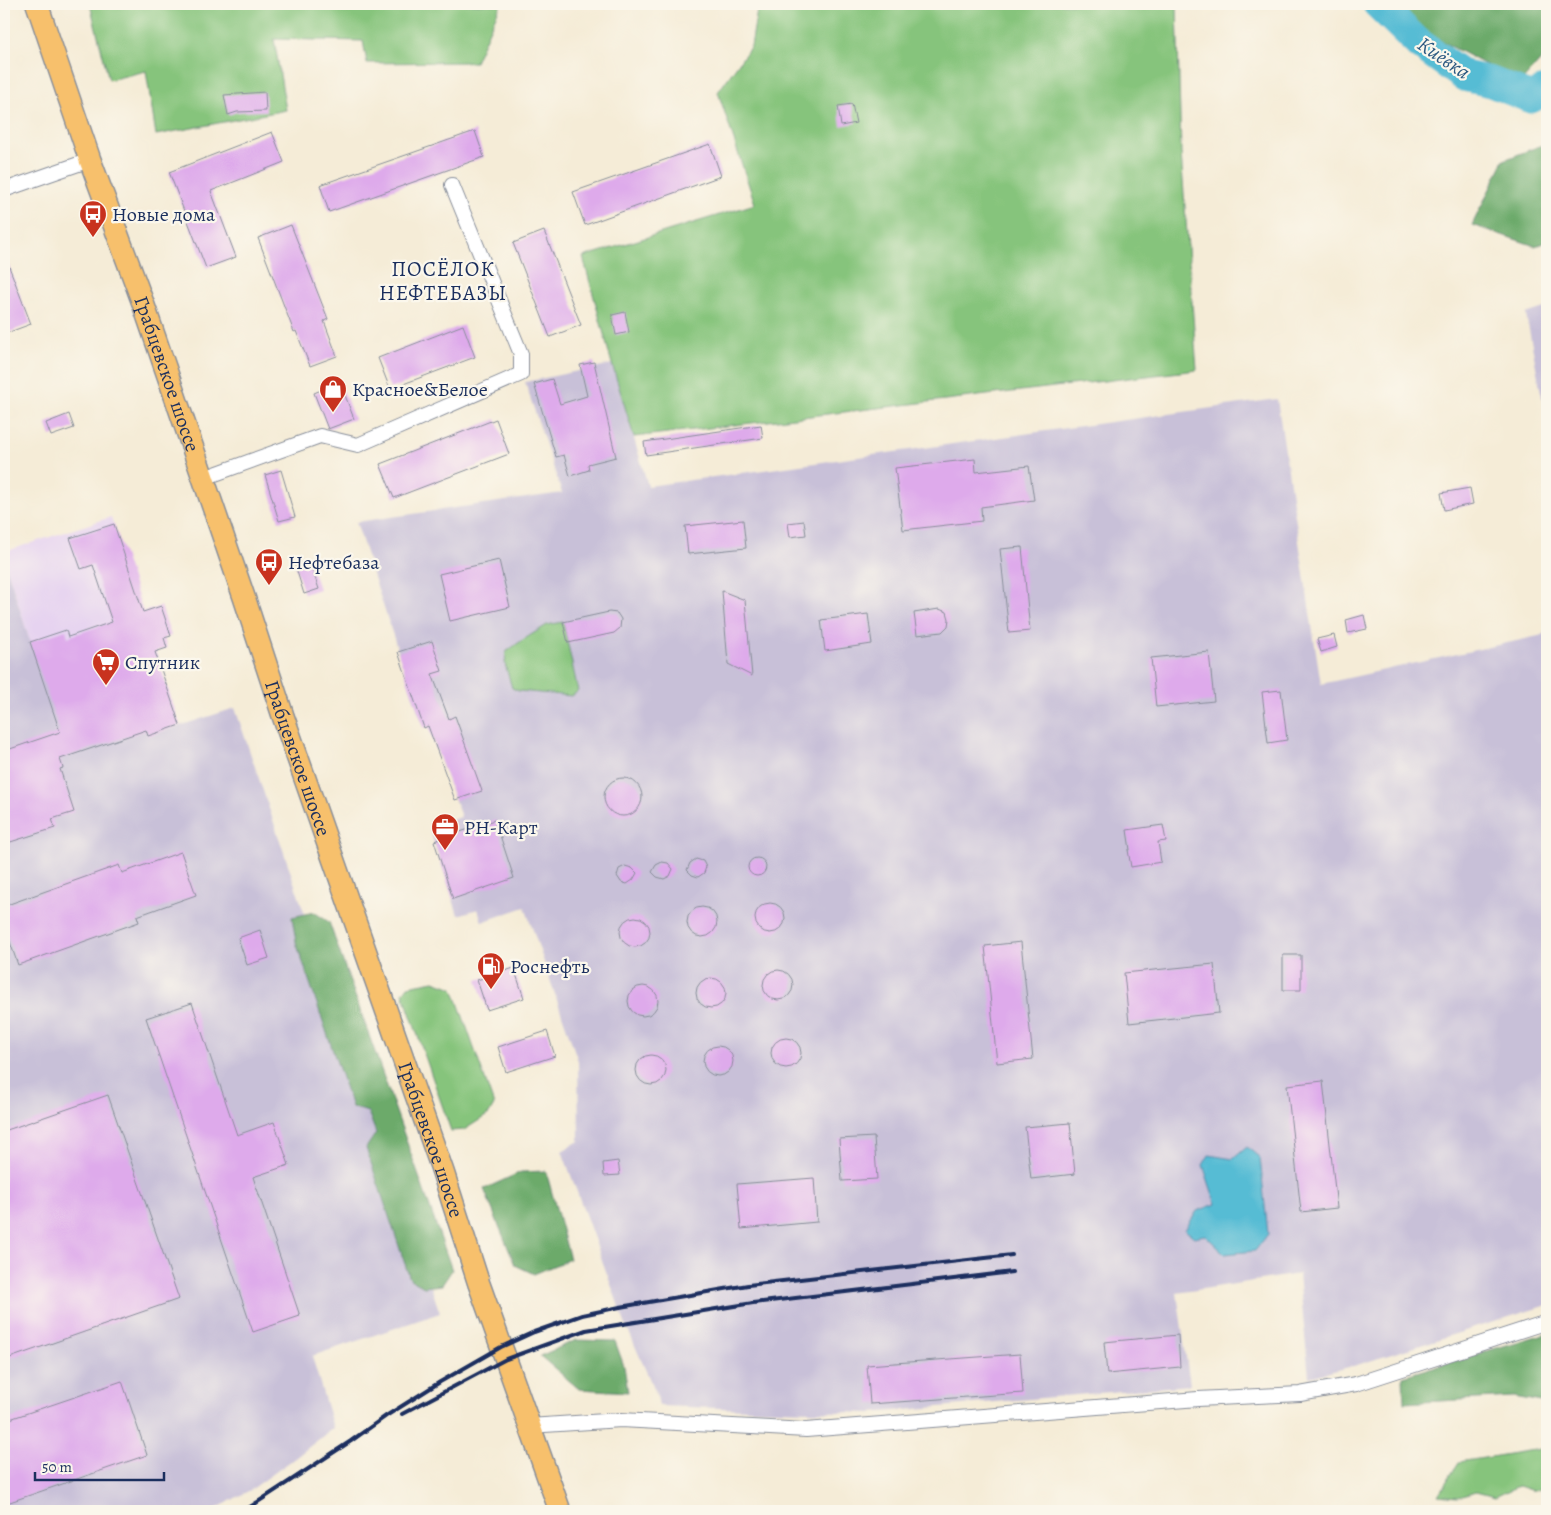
<svg xmlns="http://www.w3.org/2000/svg" width="1551" height="1515" font-family="Alegreya,serif">
<style>
.built{fill:#e6d3f0}
.industrial{fill:#c8c0d8}
.green{fill:#86c47b;stroke:#507a6c}
.forest{fill:#6caa6b;stroke:#446c64}
.water{fill:#56bcd4;stroke:#387699}
.lines{fill:none;stroke-linecap:round;stroke-linejoin:round}
.river{stroke:#56bcd4;stroke-width:31}
.building{fill:#deaaeb}
.street-casing{stroke:#888e9a;stroke-width:16}
.primary-casing{stroke:#888e9a;stroke-width:24}
.street{stroke:#fff;stroke-width:14}
.primary{stroke:#f7c06c;stroke-width:21}
.rail{stroke:#1b2f5e;stroke-width:4}
.labels{text-anchor:middle;stroke-width:4.5;stroke-linejoin:round;paint-order:stroke}
.poi-label{font-size:20px;fill:#1b2f5e;stroke:#fbf7ec;text-anchor:start}
.street-label{font-size:20px;fill:#1b2f5e;stroke:#fbf7ec}
.water-label{font-size:21px;font-style:italic;fill:#2d5981;stroke:#fbf7ec}
.neighbourhood-label{font-size:21px;letter-spacing:1px;fill:#1b2f5e;stroke:#fbf7ec}
</style>
<rect width="100%" height="100%" fill="#fbf7ec"/>
<filter id="ink" filterUnits="userSpaceOnUse"><feTurbulence type="fractalNoise" baseFrequency=".02" numOctaves="2"/><feDisplacementMap in="SourceGraphic" scale="10" xChannelSelector="R" yChannelSelector="G"/><feConvolveMatrix kernelMatrix="1 2 1 2 8 2 1 2 1" color-interpolation-filters="sRGB"/></filter>
<filter id="wash" filterUnits="userSpaceOnUse"><feTurbulence type="fractalNoise" baseFrequency=".0096" numOctaves="4" result="noise"/><feDisplacementMap in="SourceGraphic" scale="20" xChannelSelector="R" yChannelSelector="G"/><feGaussianBlur stdDeviation="1.12" result="paint"/><feColorMatrix in="noise" values="0 0 0 0 0 0 0 0 0 0 0 0 0 0 0 0 0 1.4 0 .05"/><feComposite in="paint" operator="in"/></filter>
<g filter="url(#wash)">
<rect width="100%" height="100%" fill="#f5ecd7"/>
<path class="built" d="M111,517l69,208 -32,11 -3,-6 -62,22 -53,-110 -26,-83v-7z"/>
<path class="industrial" d="M1547,307v117l-21,-110z
M612,364l36,122 629,-87 44,285 222,-49 4,-9v679l-190,60 -48,12 -10,-103 -122,19 13,92 -319,28 -212,-7 -2,-10 -32,-73 -63,-172 17,-10 -1,-80 -53,-154 -43,15 -4,-13 -20,6 -29,-88 32,-10 -33,-91 -4,2 -10,-28 -58,-178 206,-29 -37,-111z
M4,559l26,83 42,77 11,32 63,-21 2,6 87,-28 205,605 -128,43 21,72 -38,30 -43,31 -40,22h-208z"/>
<path class="green" d="M90,4h411l-26,58 -108,1 -4,-22 -89,-2 12,71 -130,25 -10,-64 -37,9z
M758,4h419l4,149 16,217 -563,67 -22,-73 -29,-107 172,-53 -37,-112 33,-46z
M563,622l15,69 -6,5 -53,-5 -7,-3 -7,-24 1,-12 15,-11 26,-16z
M434,981l19,7 41,117 -5,9 -25,16 -13,1 -48,-138 5,-7z
M1547,1448v40l-14,3 -15,-5 -23,11 -19,-5 -18,5 -20,-2 21,-33z"/>
<path class="forest" d="M1395,4h152v49l-27,30 -96,-51z
M1547,143v99l-12,4 -63,-21 32,-65z
M314,912l15,10 123,348 -10,15 -18,2 -14,-8 -44,-131 10,-15 -8,-21 -16,-5 -56,-165 -4,-25z
M546,1171l24,88 -36,15 -19,-9 -31,-76 37,-17z
M1547,1333v70l-33,-6 -110,6 -1,-27z
M576,1340l39,1 9,25 4,26 -49,-3 -39,-33z"/>
<path class="water" d="M1247,1147l13,11 8,76 -13,17 -30,3 -20,-19 -11,2 -9,-7 12,-19 19,-7 -13,-39 6,-10 24,4z"/>
<g class="lines">
<path class="river" d="M1378,4l39,38 47,34 27,6 40,16 16,-9"/>
</g>
<g id="blocks">
<path class="building" d="M265,92l1,19 -29,1 -9,3 -4,-20z
M852,104l4,19 -15,3 -3,-20z
M475,131l9,26 -155,55 -9,-27z
M272,132l12,30 -73,29 25,66 -30,11 -37,-96z
M710,144l11,32 -136,49 -12,-33z
M291,225l37,94 -4,2 13,35 -27,10 -14,-35 -2,1 -36,-94z
M544,231l37,94 -31,12 -37,-94z
M4,256h1l26,68 -27,10z
M625,312l4,20 -13,3 -4,-20z
M463,325l12,32 -85,32 -12,-31z
M594,362l22,95 -28,7 1,6 -19,6 -6,-21 -8,2 -22,-73 18,-5 8,25 27,-8 -7,-31z
M340,382l14,37 -26,10 -14,-36z
M69,414l5,14 -23,8 -5,-13z
M496,419l13,35 -115,44 -14,-34z
M761,425l2,13 -117,17 -2,-13z
M975,459l1,13 53,-6 5,34 -53,7 1,14 -79,9 -8,-62z
M281,470l14,47 -16,4 -14,-46z
M1470,488l3,16 -29,6 -3,-17z
M743,520l3,28 -58,6 -3,-28z
M804,521l2,14 -16,2 -2,-14z
M114,524l29,88 18,-6 10,30 -7,2 3,10 -12,4 25,73 -32,11 -2,-6 -86,29 3,9 -3,1 14,43 -22,7 3,9 -51,16v-93l56,-19 -30,-90 36,-12 2,7 44,-15 -19,-57 -12,4 -11,-31z
M1022,547l8,84 -21,2 -9,-84z
M309,560l10,29 -15,5 -9,-29z
M499,560l11,47 -60,14 -11,-47z
M722,591l23,9 7,76 -24,-12z
M939,609l8,3 2,7 -1,7 -6,6 -25,3 -3,-22z
M609,612l8,1 4,6 -1,9 -6,5 -46,10 -5,-21z
M868,614l4,30 -47,7 -4,-31z
M1364,615l3,14 -19,4 -2,-13z
M1334,635l3,12 -16,5 -4,-13z
M432,641l10,30 -10,3 17,45 6,-3 27,75 -27,9 -27,-74 -4,2 -26,-76z
M1209,652l5,49 -58,6 -5,-49z
M1281,690l6,50 -19,3 -6,-51z
M604 797a19 19 0 1 1 38 0a19 19 0 1 1-38 0Z
M495,820l19,58 -61,21 -19,-58z
M1163,825l3,16 -8,1 3,20 -30,5 -3,-17h2l-3,-20z
M181,852l15,43 -59,21 2,6 -121,43 -14,-40v-19l115,-41 3,8z
M748 867a9 9 0 1 1 18 0a9 9 0 1 1-18 0Z
M696,859l7,2 3,6 -2,6 -6,4 -6,-2 -5,-5 3,-7z
M662,862l6,1 5,6 -3,7 -6,3 -7,-2 -5,-5 4,-7z
M625,866l7,2 5,5 -4,7 -6,4 -6,-2 -4,-6 2,-7z
M755 918a15 15 0 1 1 30 0a15 15 0 1 1-30 0Z
M687 922a15 15 0 1 1 30 0a15 15 0 1 1-30 0Z
M620 932a15 15 0 1 1 30 0a15 15 0 1 1-30 0Z
M260,930l9,28 -22,7 -9,-27z
M1021,942l12,117 -36,4 -12,-117z
M1283,955h18v35h-18z
M1214,964l5,49 -90,10 -5,-50z
M514,968l10,30 -37,12 -10,-30z
M763 985a15 15 0 1 1 30 0a15 15 0 1 1-30 0Z
M696 993a15 15 0 1 1 30 0a15 15 0 1 1-30 0Z
M628 1001a15 15 0 1 1 30 0a15 15 0 1 1-30 0Z
M192,1003l45,132 37,-13 15,43 -36,12 47,139 -47,16 -107,-314z
M547,1031l8,25 -49,16 -8,-25z
M771 1053a15 15 0 1 1 30 0a15 15 0 1 1-30 0Z
M703 1061a15 15 0 1 1 30 0a15 15 0 1 1-30 0Z
M636 1070a15 15 0 1 1 30 0a15 15 0 1 1-30 0Z
M1323,1081l14,127 -36,4 -14,-127z
M108,1095l71,204 -175,61v-229z
M1070,1123l5,51 -44,5 -6,-52z
M874,1137l3,42 -35,2 -3,-42z
M618,1161l2,14 -16,1 -1,-13z
M814,1178l3,44 -76,7 -4,-45z
M1178,1335l2,32 -73,7 -3,-32z
M1020,1354l3,39 -153,11 -3,-39z
M122,1381l25,74 -143,49v-83z"/>
</g>
</g>
<g filter="url(#ink)">
<use href="#blocks" fill-opacity="0" stroke="#888e9a" stroke-width="1"/>
<g class="lines">
<g class="street-casing">
<path id="street" d="M4,190l86,-30
M204,478l116,-42 38,9 163,-71v-20l-69,-169
M529,1426l92,-6 185,10 392,-31 102,-5 56,-10 191,-62"/>
</g>
<g class="primary-casing">
<g id="primary">
<path id="s1" d="M37,4l53,156 53,143 101,294 39,119 160,456 36,112 81,227"/>
</g>
</g>
<use href="#street" class="street"/>
<use href="#primary" class="primary"/>
<path class="rail" d="M402,1414l104,-55 80,-29 167,-27 259,-31
M244,1511l107,-70 35,-25 54,-34 61,-35 33,-15 48,-17 38,-8 128,-22 264,-30"/>
</g>
</g>
<defs>
<g id="bus-pin" transform="scale(1.4375)"><path d="M0 17L-7.5 6A9.5 9.5 0 1 1 7.5 6Z" fill="#c8321e" stroke="#fbf7ec"/><path d="M-5-6H5V4H4V6H2V4H-2V6H-4V4H-5ZM-3.5-4V0h7V-4ZM-3.5 1.2v1.5H-2V1.2ZM2 1.2v1.5H3.5V1.2Z" fill="#fff"/></g>
<g id="shop-pin" transform="scale(1.4375)"><path d="M0 17L-7.5 6A9.5 9.5 0 1 1 7.5 6Z" fill="#c8321e" stroke="#fbf7ec"/><path d="M-5-2.5h2.3a2.7 3.5 0 0 1 5.4 0H5L5.5 6h-11ZM-1.5-2.5h3a1.5 2.3 0 0 0-3 0Z" fill="#fff"/></g>
<g id="supermarket-pin" transform="scale(1.4375)"><path d="M0 17L-7.5 6A9.5 9.5 0 1 1 7.5 6Z" fill="#c8321e" stroke="#fbf7ec"/><path d="M-6-5.5h2.5l.6 2H6L4.5 2H-2.5L-4.4-4H-6ZM-1.5 3.2a1.3 1.3 0 1 0 .1 0ZM3 3.2a1.3 1.3 0 1 0 .1 0Z" fill="#fff"/></g>
<g id="office-pin" transform="scale(1.4375)"><path d="M0 17L-7.5 6A9.5 9.5 0 1 1 7.5 6Z" fill="#c8321e" stroke="#fbf7ec"/><path d="M-6-3h4V-5.5h4V-3h4V5H-6ZM-1-4.5V-3h2v-1.5ZM-6 0V1H6V0Z" fill="#fff"/></g>
<g id="fuel-pin" transform="scale(1.4375)"><path d="M0 17L-7.5 6A9.5 9.5 0 1 1 7.5 6Z" fill="#c8321e" stroke="#fbf7ec"/><path d="M-5.5-6h7V0h2V4h1.3V-2.5L3-4.5l.8-.8L6-3V5H2.5V1h-1V6h-7ZM-4.2-4.7v3.2H.2V-4.7Z" fill="#fff"/></g>
</defs>
<g fill-rule="evenodd">
<use href="#bus-pin" x="93" y="214"/>
<use href="#shop-pin" x="333" y="389"/>
<use href="#bus-pin" x="269" y="562"/>
<use href="#supermarket-pin" x="106" y="662"/>
<use href="#office-pin" x="445" y="827"/>
<use href="#fuel-pin" x="491" y="966"/>
</g>
<g class="labels">
<g class="poi-label">
<text x="112" y="221">Новые дома</text>
<text x="352" y="396">Красное&amp;Белое</text>
<text x="288" y="569">Нефтебаза</text>
<text x="125" y="669">Спутник</text>
<text x="464" y="834">РН-Карт</text>
<text x="510" y="973">Роснефть</text>
</g>
<g class="street-label">
<text dy="7" stroke="none"><textPath href="#s1" startOffset="392">Грабцевское шоссе</textPath></text>
<text dy="7" stroke="none"><textPath href="#s1" startOffset="798">Грабцевское шоссе</textPath></text>
<text dy="7" stroke="none"><textPath href="#s1" startOffset="1202">Грабцевское шоссе</textPath></text>
</g>
<g class="water-label">
<text transform="translate(1444 58) rotate(34)" y="7">Киёвка</text>
</g>
<g class="neighbourhood-label">
<text x="443" y="276">ПОСЁЛОК<tspan x="443" dy="24">НЕФТЕБАЗЫ</tspan></text>
</g>
</g>
<rect width="1551" height="1515" fill="none" stroke="#fbf7ec" stroke-width="20"/>
<path d="M35 1472v8h129v-8" fill="none" stroke="#1b2f5e" stroke-width="2.5"/>
<text x="42" y="1472" font-size="15" fill="#1b2f5e" stroke="#fbf7ec" stroke-width="4" paint-order="stroke">50 m</text>
</svg>
